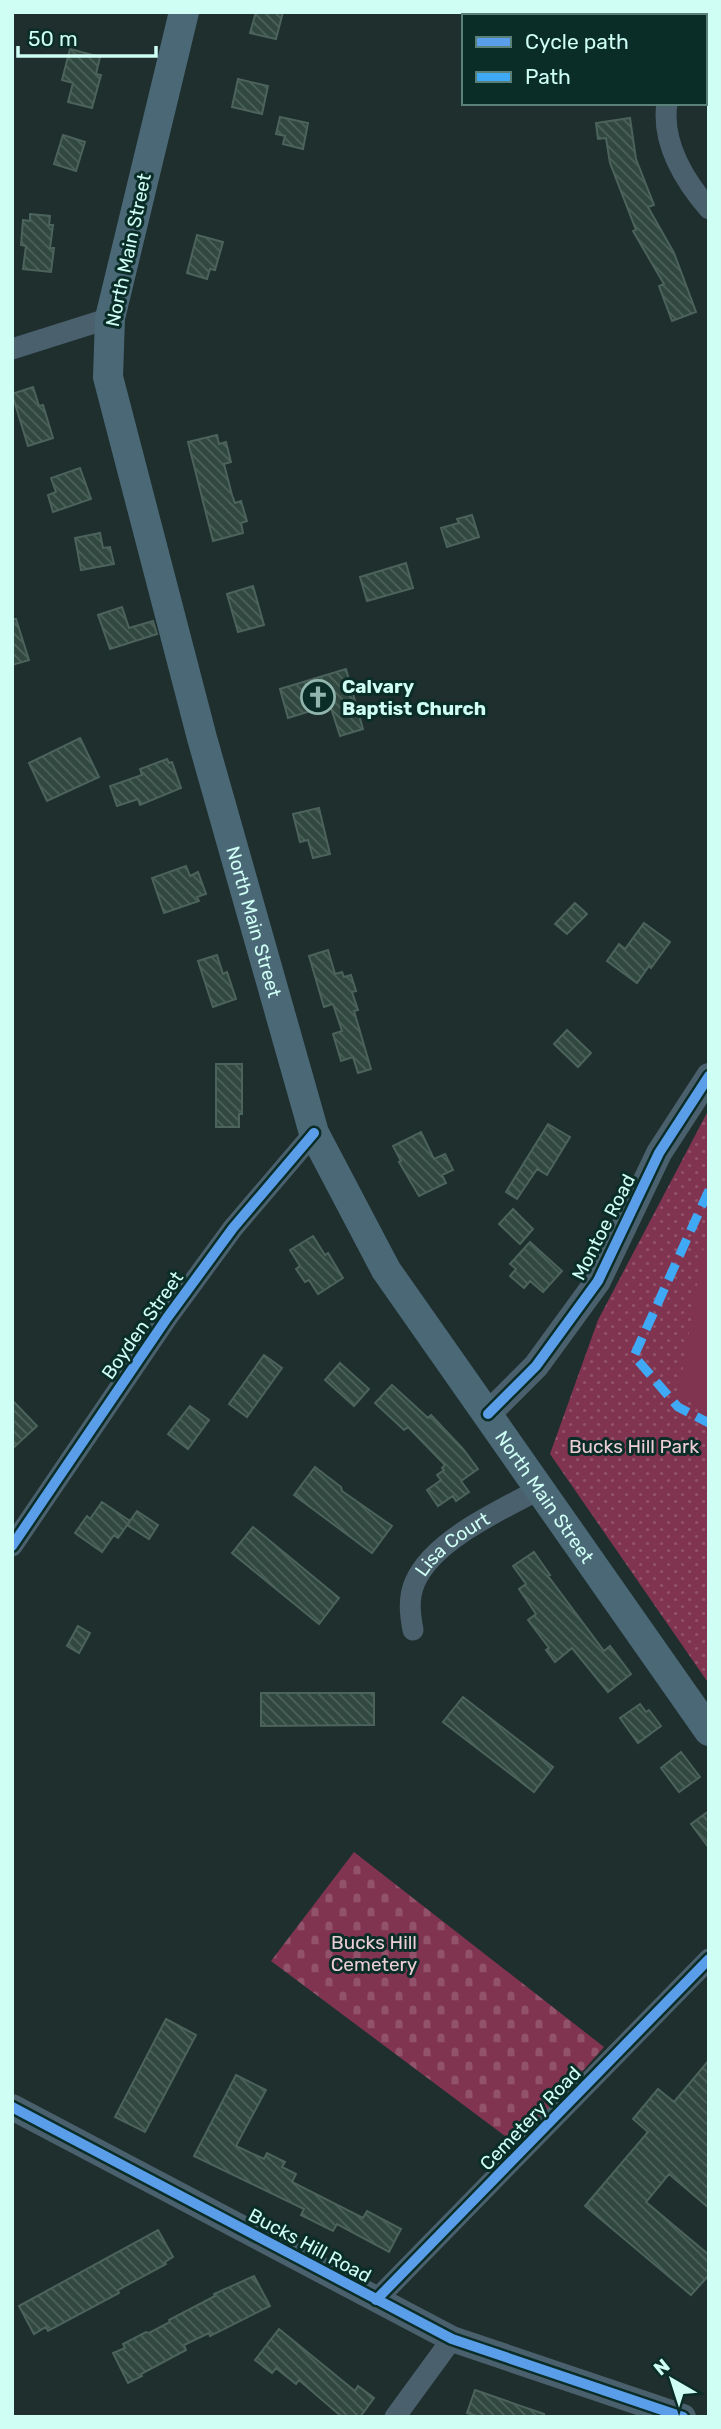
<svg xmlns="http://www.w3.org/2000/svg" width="721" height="2429" font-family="Rubik,sans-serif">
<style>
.cemetery{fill:url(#cemetery-stones)}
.park{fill:url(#park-dots)}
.pitch{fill:#813450}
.building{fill:url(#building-back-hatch);stroke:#4c635b;stroke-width:2}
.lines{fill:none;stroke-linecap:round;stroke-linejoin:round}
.minor{stroke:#4a606d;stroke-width:21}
.tertiary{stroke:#4a606d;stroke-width:26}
.secondary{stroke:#4b6877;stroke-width:30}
.quiet{stroke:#3fa9f5;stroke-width:9;stroke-dasharray:18 9;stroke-linecap:butt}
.cycleway-casing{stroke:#0b2d28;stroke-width:15}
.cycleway{stroke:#5a9eea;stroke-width:10}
.labels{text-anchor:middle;stroke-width:6;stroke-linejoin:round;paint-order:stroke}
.street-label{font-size:19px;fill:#cefef4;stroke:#0b2d28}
.poi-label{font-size:19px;font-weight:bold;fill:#cefef4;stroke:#0b2d28;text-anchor:start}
.park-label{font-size:19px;fill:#ecced5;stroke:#0b2d28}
</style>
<defs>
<pattern id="cemetery-stones" width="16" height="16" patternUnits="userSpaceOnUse" patternTransform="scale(1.75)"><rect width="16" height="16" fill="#813450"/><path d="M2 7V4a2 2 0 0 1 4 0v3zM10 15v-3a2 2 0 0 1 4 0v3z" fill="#92526a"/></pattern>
<pattern id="park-dots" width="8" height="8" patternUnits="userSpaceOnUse" patternTransform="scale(1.75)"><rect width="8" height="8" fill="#813450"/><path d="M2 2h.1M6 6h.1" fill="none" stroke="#92526a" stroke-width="1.8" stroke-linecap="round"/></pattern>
<pattern id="building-back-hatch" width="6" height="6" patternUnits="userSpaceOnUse" patternTransform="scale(1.75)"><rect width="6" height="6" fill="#304840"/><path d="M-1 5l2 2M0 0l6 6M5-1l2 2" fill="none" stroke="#4d635c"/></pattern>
</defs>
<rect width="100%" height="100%" fill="#1e2f2d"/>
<path class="cemetery" d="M354,1852l250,195 -87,98 -246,-184z"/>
<path class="park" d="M709,1109v575l-159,-230 48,-134z"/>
<path class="pitch" d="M709,1216v194l-31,-13z"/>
<path class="building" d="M256,12h27l-7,27 -26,-6z
M70,49l30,8 -4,17 5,1 -9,33 -24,-6 5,-19 -11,-3z
M238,79l30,7 -6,28 -30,-7z
M280,117l28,6 -5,26 -20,-5 2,-8 -9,-2z
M630,118l6,41 18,46 -6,2 26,46 22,59 -24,9 -13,-35 5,-2 -31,-53 3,-1 -26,-67 -4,-25 -8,1 -2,-16z
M63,135l22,7 -9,29 -22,-7z
M30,214l20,2 -1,9h4l-3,23h4l-3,24 -28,-3 3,-23 -5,-1 2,-25 7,1z
M197,235l26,7 -8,28 -5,-1 -3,10 -20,-6z
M33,387l6,19 4,-1 10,33 -25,8 -16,-52z
M217,435l2,9 7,-2 5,20 -7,2 8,31 3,8 6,-2 6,20 -6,2 2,10 -30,8 -25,-99z
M80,468l11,31 -38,13 -5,-17 8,-3 -5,-14z
M472,515l7,22 -32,10 -6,-19 18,-5 -2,-4z
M100,533l3,15 7,-1 4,17 -33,6 -6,-32z
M406,563l7,25 -46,13 -7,-24z
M253,586l11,39 -26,7 -11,-38z
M122,607l7,21 24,-7 4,13 -47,15 -12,-34z
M12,619h4l13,41 -17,5z
M346,669l17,60 -23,7 -10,-31 -42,13 -8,-29z
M80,738l19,39 -52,24 -18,-38z
M167,759l2,4 3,-1 9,26 -41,17 -2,-6 -21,7 -7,-20 32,-11 -2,-6z
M319,808l11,46 -17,4 -5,-18 -8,2 -7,-28z
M186,866l4,10 8,-4 8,22 -9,3 2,4 -35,12 -12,-35z
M575,903l12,11 -20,20 -12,-10z
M644,923l26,19 -19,26 -2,-2 -12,17 -30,-22 12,-17 6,5z
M328,950l7,24 7,-2 2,5 7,-2 5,16 -4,1 6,18 -4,1 17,58 -13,4 -5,-16 -12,4 -8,-27 9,-3 -9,-27 -9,3 -15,-51z
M217,955l6,19 4,-2 9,27 -23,8 -15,-46z
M567,1030l24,23 -13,14 -24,-23z
M216,1064h26v50h-3v13h-23z
M548,1124l22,13 -23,38 -10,-6 -20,30 -11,-7z
M421,1132l13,27 11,-5 8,16 -11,5 4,8 -27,13 -20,-34 2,-1 -8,-15z
M513,1209l20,20 -13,15 -21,-20z
M313,1236l12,19 3,-2 15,25 -25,16 -9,-14 -4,2 -9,-13 4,-3 -10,-16z
M530,1242l32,29 -19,21 -13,-11 -6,7 -14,-12 6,-7 -6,-5z
M264,1355l18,13 -35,49 -18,-13z
M340,1363l29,26 -15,17 -29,-26z
M392,1385l36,33 3,-3 32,34 15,20 -17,12 8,11 -13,9 -3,-5 -15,10 -11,-16 14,-10 -4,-5 7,-5 -2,-2 3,-3 -37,-38 -4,3 -29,-27z
M12,1400l25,26 -25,23z
M190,1406l19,14 -21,29 -20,-15z
M315,1467l26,20 1,4 50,35 -20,27 -78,-58z
M102,1502l28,19 -12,17 -4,-3 -12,17 -27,-19 12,-17 3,3z
M137,1511l21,14 -9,14 -22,-14z
M253,1527l86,71 -20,26 -87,-71z
M534,1552l16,23 -2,1 56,75 6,-5 21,28 -23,18 -36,-44 -17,14 -9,-12 3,-2 -21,-28 8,-6 -17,-25 7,-5 -13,-18z
M78,1626l12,7 -11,20 -12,-7z
M261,1693h113v32l-113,1z
M463,1697l90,70 -19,25 -91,-70z
M640,1704l6,8 3,-2 12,16 -23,17 -18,-25z
M681,1752l19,25 -21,15 -18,-24z
M709,1811v37l-18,-24z
M166,2019l30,16 -51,97 -30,-15z
M709,2060v148l-40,-34 -23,28 63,53v20l-18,20 -106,-89 63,-74 -15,-13 25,-30 16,13z
M236,2075l30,15 -30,56 28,13 3,-6 18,9 -3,5 14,7 -4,8 71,36 4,-7 34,18 -12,23 -52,-28 -4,7 -32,-16 3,-6 -110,-53z
M158,2230l15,27 -8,5 1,2 -48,26 1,3 -71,38 -2,-4 -12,7 -15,-28z
M254,2276l16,30 -60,30 -1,-3 -25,12 2,5 -45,24 1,2 -14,7 -15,-30 12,-5 -2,-4 23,-12 3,1 21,-11 -1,-2 46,-24 -1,-2z
M279,2329l76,62 3,-5 16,12 -14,19h-18l-43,-37 -3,4 -20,-16 -4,5 -17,-13z
M475,2390l69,24v3h-63l-14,-4z"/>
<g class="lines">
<g class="minor">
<path d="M624,12l20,4"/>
<path d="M705,28l4,1"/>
<path d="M667,103c-6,40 17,77 42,106"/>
<path d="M12,349l98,-31"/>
<path d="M12,1546l155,-228 66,-90 81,-95"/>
<path id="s1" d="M413,1630c-3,-16 -5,-32 2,-48 18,-42 86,-72 125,-93"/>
<path d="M376,2300l333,-341"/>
<path d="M395,2417l57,-78"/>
</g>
<path class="tertiary" d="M488,1414l48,-48 62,-85 61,-128 50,-77
M12,2107l440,232 231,78"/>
<path class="secondary" id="s2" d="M184,12l-74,306 -2,59 94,361 112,395 72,137 323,461"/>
<path class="quiet" d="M709,1190l-75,166 44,51 31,16"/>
<g class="cycleway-casing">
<path id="cycleway" d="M488,1414l48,-48 62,-85 61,-128 50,-77
M12,1546l155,-228 66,-90 81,-95
M12,2107l440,232 231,78
M376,2300l333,-341"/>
</g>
<use href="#cycleway" class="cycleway"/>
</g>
<defs>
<g id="church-ring" transform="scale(1.75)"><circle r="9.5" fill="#0b2d28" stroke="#90b6ae" stroke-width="1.5"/><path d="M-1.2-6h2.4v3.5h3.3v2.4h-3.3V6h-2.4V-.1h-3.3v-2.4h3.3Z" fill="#90b6ae"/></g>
</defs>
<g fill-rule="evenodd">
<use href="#church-ring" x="318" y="697"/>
</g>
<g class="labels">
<g class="street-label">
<text transform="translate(128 250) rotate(-78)" y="7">North Main Street</text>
<text dy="7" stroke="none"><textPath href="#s2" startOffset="938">North Main Street</textPath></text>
<text transform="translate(603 1227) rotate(-63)" y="7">Montoe Road</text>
<text transform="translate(142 1325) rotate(-55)" y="7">Boyden Street</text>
<text dy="7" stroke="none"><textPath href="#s2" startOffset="1589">North Main Street</textPath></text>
<text dy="7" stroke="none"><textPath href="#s1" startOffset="103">Lisa Court</textPath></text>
<text transform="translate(530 2118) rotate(-46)" y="7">Cemetery Road</text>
<text transform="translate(310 2245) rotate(28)" y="7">Bucks Hill Road</text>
</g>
<g class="poi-label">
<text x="342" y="693">Calvary<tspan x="342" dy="22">Baptist Church</tspan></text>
</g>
<g class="park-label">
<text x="634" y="1453">Bucks Hill Park</text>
<text x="374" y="1949">Bucks Hill<tspan x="374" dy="22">Cemetery</tspan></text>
</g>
</g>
<rect width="721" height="2429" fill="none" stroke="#cefef4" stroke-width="28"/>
<rect x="462" y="14" width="245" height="91" fill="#0b2d28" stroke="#59817a" stroke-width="2"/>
<rect x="476" y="37" width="35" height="10" fill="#5a9eea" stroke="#59817a" stroke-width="2"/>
<text x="525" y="49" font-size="21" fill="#cefef4">Cycle path</text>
<rect x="476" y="72" width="35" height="10" fill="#3fa9f5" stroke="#59817a" stroke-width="2"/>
<text x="525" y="84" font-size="21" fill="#cefef4">Path</text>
<g transform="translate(672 2380) rotate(321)" stroke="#0b2d28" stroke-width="5" paint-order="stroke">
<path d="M0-5L12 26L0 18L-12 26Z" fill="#cefef4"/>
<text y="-10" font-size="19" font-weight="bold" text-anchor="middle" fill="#cefef4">N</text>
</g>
<path d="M18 46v10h138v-10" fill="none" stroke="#cefef4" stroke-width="3.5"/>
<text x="28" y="46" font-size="21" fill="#cefef4" stroke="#0b2d28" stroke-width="5" paint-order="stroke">50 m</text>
</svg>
